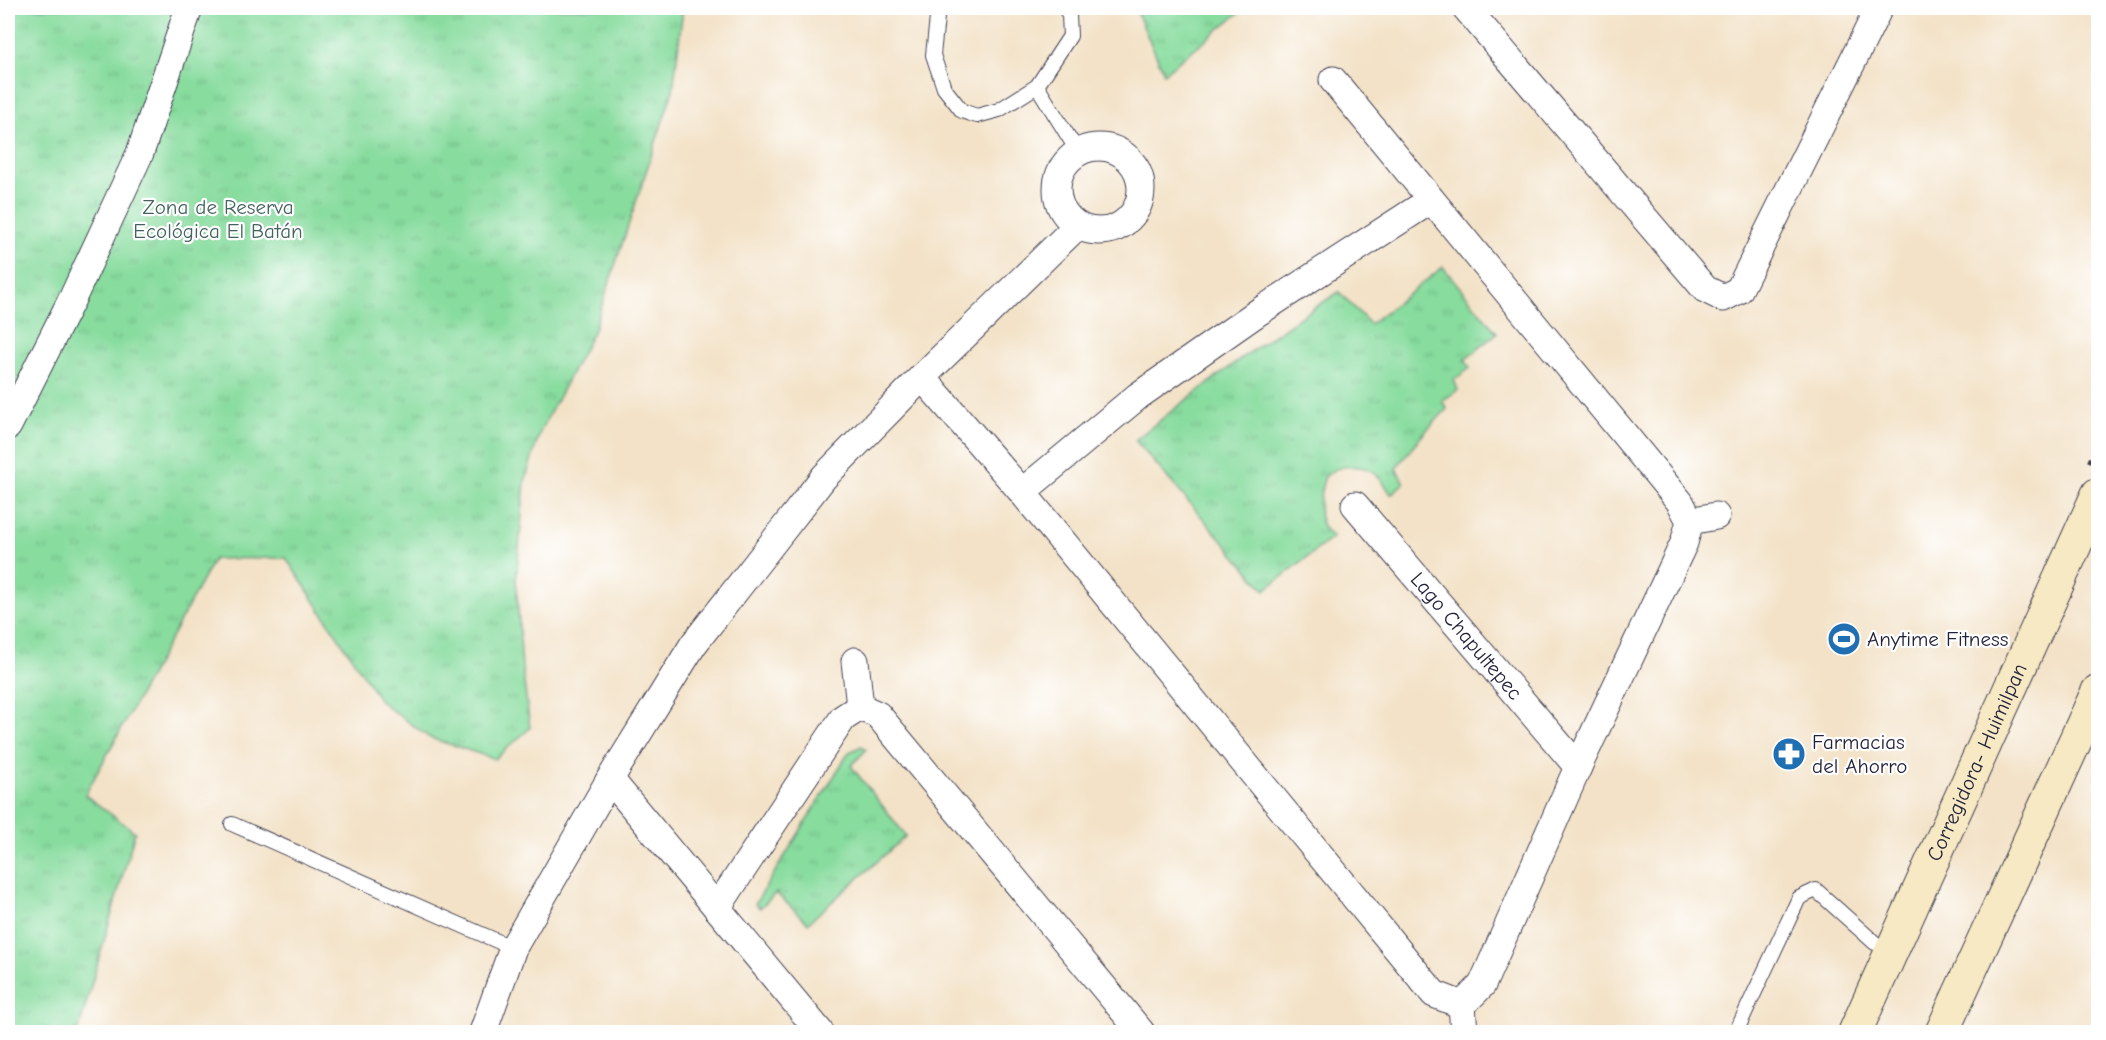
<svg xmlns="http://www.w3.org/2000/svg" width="2106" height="1040" font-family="'Comic Neue',sans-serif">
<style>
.park{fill:url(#park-tufts);stroke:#547f6c;stroke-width:1.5}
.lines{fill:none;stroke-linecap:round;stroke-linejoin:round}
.lane-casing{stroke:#413f50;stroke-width:16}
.street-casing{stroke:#413f50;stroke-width:29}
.secondary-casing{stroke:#413f50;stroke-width:35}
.path{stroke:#413f50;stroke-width:4;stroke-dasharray:4.5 4.5;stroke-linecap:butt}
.lane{stroke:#fff;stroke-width:14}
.street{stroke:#fff;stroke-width:27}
.secondary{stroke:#f7e9c3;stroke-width:33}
.labels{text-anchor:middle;stroke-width:4.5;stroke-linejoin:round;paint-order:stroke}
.park-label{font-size:21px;fill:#45635e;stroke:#fff}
.street-label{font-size:21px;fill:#22223b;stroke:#fff}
.poi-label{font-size:21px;fill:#22223b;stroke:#fff;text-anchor:start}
</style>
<defs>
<pattern id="park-tufts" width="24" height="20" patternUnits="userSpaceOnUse" patternTransform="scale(1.5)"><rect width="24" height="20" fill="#87dc9e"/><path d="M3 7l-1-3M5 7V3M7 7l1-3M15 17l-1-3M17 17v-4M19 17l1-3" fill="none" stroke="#74bc89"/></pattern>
</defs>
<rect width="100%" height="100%" fill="#fff"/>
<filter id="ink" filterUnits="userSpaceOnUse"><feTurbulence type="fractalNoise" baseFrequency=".0167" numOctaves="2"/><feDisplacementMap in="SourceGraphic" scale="12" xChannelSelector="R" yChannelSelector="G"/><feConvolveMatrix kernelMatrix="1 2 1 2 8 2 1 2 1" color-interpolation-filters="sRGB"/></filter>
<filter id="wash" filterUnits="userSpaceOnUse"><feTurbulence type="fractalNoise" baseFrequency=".008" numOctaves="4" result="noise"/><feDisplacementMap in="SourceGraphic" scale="24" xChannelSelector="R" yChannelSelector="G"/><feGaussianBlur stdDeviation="1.35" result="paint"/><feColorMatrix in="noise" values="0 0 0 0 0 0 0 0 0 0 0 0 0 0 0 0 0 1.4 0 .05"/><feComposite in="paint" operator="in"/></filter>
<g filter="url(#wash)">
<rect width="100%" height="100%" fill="#f3e2c7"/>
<path class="park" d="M8,8h675l-10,82 -80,242 -53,100 -15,49 -9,99 6,87 8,61 -35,31 -65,-21 -49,-36 -95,-144 -72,1 -129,236 50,37 -57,200h-70z
M1135,8h110l-81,65z
M1443,267l54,66 -32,27 5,8 -16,12 4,10 -16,11 5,8 -23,24 -28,35 8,15 -13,11c-5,-7 -10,-17 -18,-22 -12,-8 -38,-8 -48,5 -2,4 -3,10 -4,14 -3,18 -4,35 12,46l-68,53 -130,-150c66,-52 132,-103 204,-148l31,32z
M862,746l4,4 -15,16 55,70 -98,87 -32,-30 -16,15 -5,-4 94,-152z"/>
</g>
<g filter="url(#ink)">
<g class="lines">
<g class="lane-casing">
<path id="lane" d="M938,8l-5,47 11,33 18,23 15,5 22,-6 38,-24 33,-50 -1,-21 -4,-7
M1037,86l41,66
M232,824l281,124
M1736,1032l63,-134 17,-8 59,53"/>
</g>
<g class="street-casing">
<g id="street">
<path d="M1466,8l239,281 18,9 16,-8 140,-282"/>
<path d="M1333,80l347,422 10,19 -6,22 -106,224 -96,218 -20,20"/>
<circle cx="1099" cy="189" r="42"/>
<path d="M922,377l100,115 412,502 28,11"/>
<path d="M8,426l65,-129 67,-144 49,-145"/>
<path d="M1022,492l116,-96 119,-83 174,-113"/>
<path id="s1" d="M1355,505l223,262"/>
<path d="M1690,521l26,-5"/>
<path d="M855,661l5,46"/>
<path d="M860,707l18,8 263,317"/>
<path d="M610,779l210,253"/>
<path d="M717,908l126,-190 17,-11"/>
<path d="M1462,1005l2,27"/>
<path d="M483,1032l30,-84 97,-169 83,-134 131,-168 98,-100 155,-151"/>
</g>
</g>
<g class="secondary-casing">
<g id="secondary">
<path id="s2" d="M1855,1032l243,-538"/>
<path d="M1942,1032l156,-341"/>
</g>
</g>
<path class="path" d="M2089,462l9,-20"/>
<use href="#lane" class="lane"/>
<use href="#street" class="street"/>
<use href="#secondary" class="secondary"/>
</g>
</g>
<defs>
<g id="stadium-disc" transform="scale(1.725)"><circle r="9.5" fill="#1f6fb2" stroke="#fff"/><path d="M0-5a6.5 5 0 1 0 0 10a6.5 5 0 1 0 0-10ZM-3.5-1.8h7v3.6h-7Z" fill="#fff"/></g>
<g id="pharmacy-disc" transform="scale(1.725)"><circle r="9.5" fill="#1f6fb2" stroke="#fff"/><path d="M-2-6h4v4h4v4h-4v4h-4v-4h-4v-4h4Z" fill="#fff"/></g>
</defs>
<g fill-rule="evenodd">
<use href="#stadium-disc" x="1844" y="639"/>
<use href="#pharmacy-disc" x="1789" y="754"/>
</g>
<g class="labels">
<g class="park-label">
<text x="218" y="214">Zona de Reserva<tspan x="218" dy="24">Ecológica El Batán</tspan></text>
</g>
<g class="street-label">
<text dy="7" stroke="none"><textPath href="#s1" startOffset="172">Lago Chapultepec</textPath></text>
<text dy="7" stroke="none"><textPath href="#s2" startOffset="296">Corregidora- Huimilpan</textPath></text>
</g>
<g class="poi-label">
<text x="1867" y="646">Anytime Fitness</text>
<text x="1812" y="749">Farmacias<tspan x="1812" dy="24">del Ahorro</tspan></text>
</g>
</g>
<rect width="2106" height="1040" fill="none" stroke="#fff" stroke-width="30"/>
</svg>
